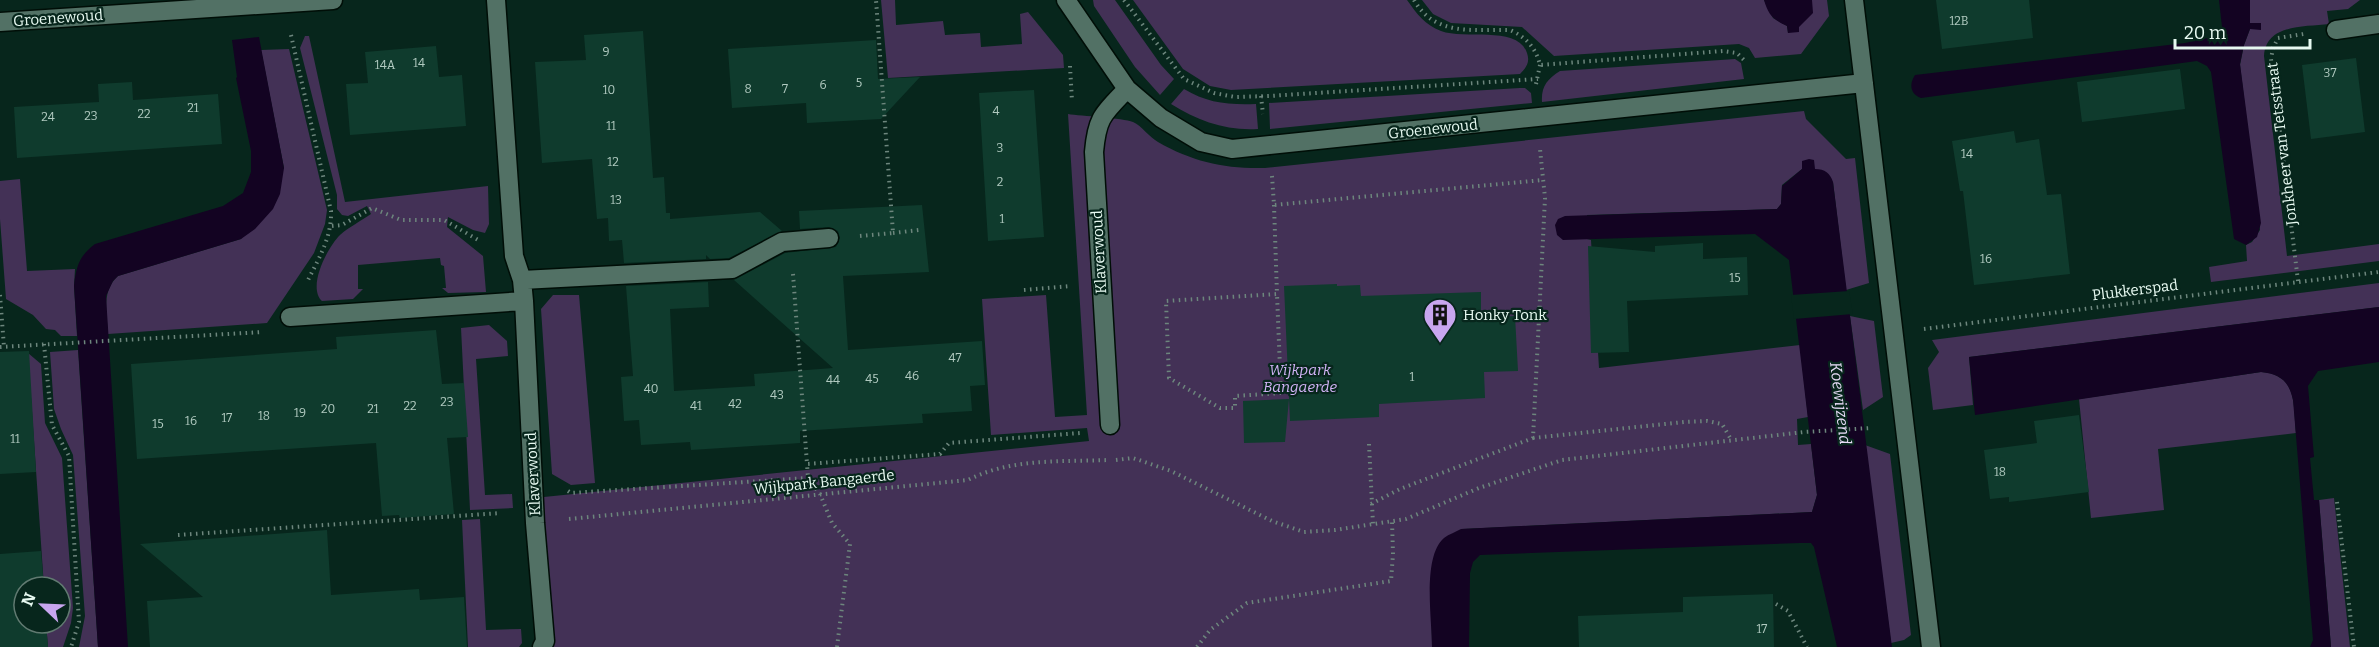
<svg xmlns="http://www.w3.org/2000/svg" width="2379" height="647" font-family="Bitter,serif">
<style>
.green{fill:#433156}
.water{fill:#130322}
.pier{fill:#07261c}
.building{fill:#0f3b2d}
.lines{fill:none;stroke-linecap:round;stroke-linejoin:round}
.minor-casing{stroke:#000e07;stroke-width:21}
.path{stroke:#6d867d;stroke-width:4;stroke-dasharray:1.5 4.5;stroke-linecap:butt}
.minor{stroke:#527165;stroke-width:18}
.labels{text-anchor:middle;stroke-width:4.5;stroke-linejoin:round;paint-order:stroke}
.number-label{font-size:12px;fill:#b1cac0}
.street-label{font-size:15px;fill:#e7f9f1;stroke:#07261c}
.poi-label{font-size:15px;fill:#e7f9f1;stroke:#07261c;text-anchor:start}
.park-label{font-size:15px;font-style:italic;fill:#d1b3f5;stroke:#07261c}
.water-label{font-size:16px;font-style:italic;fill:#e7dbf7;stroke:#07261c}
</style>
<rect width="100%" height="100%" fill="#07261c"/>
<path class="green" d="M881,0h14l1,25 47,-4 2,14 35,-2 1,14 41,-3 -2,-30 8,-2 35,43 1,13 -176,10z
M1093,0h22l46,65 13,14 -14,16 -25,-28 -41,-61z
M1133,0h274c10,14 18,25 34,31 24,9 77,-6 86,22 3,9 0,14 -7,21l-289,16 -21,-4 -27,-17z
M1422,0h342l9,18 14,8 1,7 10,-6 14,-14v-13h15l2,16 -28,38 -46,4 -6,-10 -10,-4 -185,12 -32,-29 -71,-4 -18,-9z
M2250,0h110l-12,9 -21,2 2,13c-25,3 -63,0 -65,32l23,200 92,-12v17l-168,21 -2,-15 38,-6 -1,-16 6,-3 8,-12 -20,-165 4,-20 6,-16h11l-11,-6z
M305,36h4l36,166 143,-16 1,38 -4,9 -12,-3 -25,-13 -1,10 36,29 3,36 -38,1 -6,-5h4l-2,-22 -3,-1 -1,-7 -82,7v24h5l-10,10 -31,2c-15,-14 5,-53 18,-66 9,-8 21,-14 31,-21l-4,-8 -19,10 -6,-1 -5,-6v-14l-37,-147z
M289,49l38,161 -2,14 -11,29 -47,70 -159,11c-1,-20 -7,-43 10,-58l123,-37 43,-71 -23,-118z
M1735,59l6,4 3,16 -202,23c-1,-15 5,-23 18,-31z
M1520,88h5l6,5 1,10 -262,26 -1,-26z
M1184,89c23,14 44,16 72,15l2,25c-32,2 -60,-8 -87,-25z
M1804,111l2,8 40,40 9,-1 14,125 -23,7 -13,-108 -31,-13 -20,16 -1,19 -4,5 -190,6v24l4,1 8,128 201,-23 8,72 -11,2 1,26 13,-1 6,51 -5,17 -350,17 -31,43 1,75h-889l-9,-149 555,-57 -2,-13 -96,7 -9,-136 64,-4 9,122 32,-2 -19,-301c13,2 55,4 65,8 9,4 16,15 25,20 35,20 67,27 107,26z
M20,179l7,92 48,-2 -1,17 3,50h-16l-6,-6 -9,-1 -13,-14 -27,-16 -6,-80v-38z
M2379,283v24l-410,50 4,48 -40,5 -5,-42 11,-16 -7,-12z
M553,295h26l16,188 -24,2 -19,-11 -11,-165z
M1850,316l24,5 9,76 -20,13z
M489,325l18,16 1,15 -32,3 9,136 27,-1 1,14 -43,2 -9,-182z
M78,350l20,297h-19l6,-31 -12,-161 -12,-26 -7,-20 -4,-57z
M28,353l13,11 4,59 17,35 11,150 -2,15 -8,24h-15l-2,-24h14v-36h-16z
M2261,372c37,3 32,32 35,61l-138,16 6,61 -73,8 -12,-119z
M1865,445l25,9 21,181 -7,5 -13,3z
M2334,498l16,149h-19l-12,-147z
M480,519l6,111 35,-1 1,14 -3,4h-51l-6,-127z"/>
<path class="water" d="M1764,0h48l1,13 -14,14v5l-11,1 -1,-7c-14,-6 -19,-12 -23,-26z
M2219,0h31v23h11v7l-11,-1 -6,16 -4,19 21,159 -4,14 -11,8 -12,-6 -23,-167 -4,-6 -10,-5 -276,37c-11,-4 -12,-14 -6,-23l270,-32 32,-7 5,-9z
M259,37l25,131 -4,26 -7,15 -18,20 -14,10 -123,37 -5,5 -7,15 22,351h-30l-24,-361c2,-19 5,-30 21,-42l128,-38 20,-13 8,-21v-21l-15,-73 1,-1 -5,-37z
M1809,159l5,1 1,9c10,0 15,4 18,13l59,465h-55l-23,-100 -3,-4h-11l-320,12 -7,7 -3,11 -1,74h-37c0,-28 -10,-90 12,-109 5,-4 12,-6 17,-9l351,-17 5,-17 -28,-235 -34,-26 -192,6 -6,-5 -2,-10 3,-6 7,-3 212,-7 4,-5 1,-18 20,-17v-8z
M2379,307v55l-61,9 -10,15 6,71 -4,1 4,42h5l12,147h-21l3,-7 -20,-240c-4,-19 -13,-26 -32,-28l-286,43 -6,-58z"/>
<path class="pier" d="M1849,291l4,23 -59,5 -3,-24z"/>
<path class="building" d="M1936,0h93l4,38 -91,11z
M643,31l10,147 11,-1 2,36h4v6l90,-7 22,19 -53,27 -19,1 -4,-4v4l-82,4 -2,-23 -13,1 -1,-23 -11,1 -5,-60 -50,4 -7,-101 51,-2 -2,-25z
M876,40l2,39 42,-2 -39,42 -74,4 -1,-20 -74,5 -4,-59z
M436,46l3,31 23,-2 4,51 -116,9 -4,-51 22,-1 -3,-31z
M2356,58l9,74 -54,7 -9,-74z
M2180,69l5,40 -103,13 -5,-40z
M132,82l1,18 85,-6 4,50 -205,14 -3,-51 85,-5 -1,-18z
M1034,90l10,147 -56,4 -9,-148z
M2014,131l2,12 23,-4 8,56 14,-1 9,80 -96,11 -11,-94h-3l-8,-50z
M922,205l7,67 -86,4 5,74 134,-9 3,44 -15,1 2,25 -50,3 1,9 -123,8v12l-109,7 -1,-8 -49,3 -2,-25 -15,1 -3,-44 12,-1 -7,-90 82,-4 1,25 -39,2 4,82 81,-5 -1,-12 79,-6 -99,-88 51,-27 51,-6 4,-9 -2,-7 -9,-4 -29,2 -1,-18z
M1703,243v16l44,-2 1,38 -121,6 2,51 -38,1 -3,-107 67,6v-6z
M1337,284v2l23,-1 1,11 120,-4v26l34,-2 3,55 -34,1 1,26 -106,6v13l-89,4 -6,-135z
M436,330l6,54 22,-1 4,54 -21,1 7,76 -54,4 -1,-3 -17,1 -6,-73 -239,16 -6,-95 206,-15 -1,-12z
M29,351l7,121 -36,2v-122z
M1289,399l-4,43 -41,1 -1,-42z
M2079,415l10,77 -80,10v-5l-19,2 -6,-49 53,-7 -3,-22z
M327,530l4,65 88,-6 1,11 44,-3 3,50h-317l-3,-46 56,-4 -63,-53z
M41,551l3,36h-20v36h22l2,24h-48v-93z
M1773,594l1,53h-195l-1,-31 105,-4v-15z"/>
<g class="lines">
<g class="minor-casing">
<path id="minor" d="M496,0l18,256 8,24 2,21 11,222 10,118 -3,6
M1066,0l61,89 34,29 40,24 31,7 632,-66
M1854,0l77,647
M0,22l333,-22
M2336,30l43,-6
M522,280l210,-11 50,-27 47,-4
M290,317l234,-16
M1110,425l-16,-273c3,-35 9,-38 33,-63"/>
</g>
<path class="path" d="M1124,0l60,79 30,14 21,4 34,-1 269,-17
M1414,0c21,37 60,29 96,30 16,7 26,18 30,35l183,-14 14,2 9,9
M291,35l40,176c1,26 -12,47 -24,71
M1070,66l2,35
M1536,84l4,-19
M1261,96l2,18
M1272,176l2,29 269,-25
M1274,205l3,89 -111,7 3,77 51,30h15v-12l46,-3 -4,-99
M332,226l10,-1 30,-17 29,12h43l36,21
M893,233l26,-3
M860,236l33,-3 -17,-233
M793,274l14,190
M2298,281l-27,-222 2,-11 5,-10 26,-4
M1024,290l47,-4
M0,295l4,52
M1924,329l455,-57
M44,344l8,81 17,31 10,166 -8,25
M0,347l263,-15
M1533,438l151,-16 23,-1 15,3 10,17
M1369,444l4,80
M1116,460l17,-2 38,13 101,50 32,11 31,-2 71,-11 73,-31 83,-28 242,-28 67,-4
M568,491l3,2 237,-15
M2337,502l17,145
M1371,504l29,-15 133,-51 12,-240 -5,-49
M569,519l399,-39c43,-22 93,-18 140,-20
M178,535l323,-22
M1776,604l12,7 19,36
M837,647l13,-103 -18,-21 -12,-29 -12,-16 -1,-14 133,-10 9,-11 131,-10
M1197,647l13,-17 37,-27 144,-22 2,-27 -1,-33"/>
<use href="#minor" class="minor"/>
</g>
<defs>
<g id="building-pin" transform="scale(1.725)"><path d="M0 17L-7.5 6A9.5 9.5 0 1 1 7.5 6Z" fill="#c8a6ef" stroke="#07261c"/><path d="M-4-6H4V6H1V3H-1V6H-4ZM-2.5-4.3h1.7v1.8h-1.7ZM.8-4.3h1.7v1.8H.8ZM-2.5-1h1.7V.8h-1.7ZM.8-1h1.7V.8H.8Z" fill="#111"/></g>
</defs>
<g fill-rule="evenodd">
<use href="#building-pin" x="1440" y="315"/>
</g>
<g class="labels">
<g class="number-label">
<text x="1959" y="25">12B</text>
<text x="606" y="56">9</text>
<text x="419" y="67">14</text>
<text x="385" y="69">14A</text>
<text x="2330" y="77">37</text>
<text x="859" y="87">5</text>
<text x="823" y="89">6</text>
<text x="748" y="93">8</text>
<text x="785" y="93">7</text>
<text x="609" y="94">10</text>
<text x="193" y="112">21</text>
<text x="996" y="115">4</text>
<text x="144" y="118">22</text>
<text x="91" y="120">23</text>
<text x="48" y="121">24</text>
<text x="611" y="130">11</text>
<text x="1000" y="152">3</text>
<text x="1967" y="158">14</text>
<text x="613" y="166">12</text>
<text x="1000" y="186">2</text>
<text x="616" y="204">13</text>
<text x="1002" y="223">1</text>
<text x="1986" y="263">16</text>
<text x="1735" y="282">15</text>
<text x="955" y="362">47</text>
<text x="912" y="380">46</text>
<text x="1412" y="381">1</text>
<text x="872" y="383">45</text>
<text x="833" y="384">44</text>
<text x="651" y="393">40</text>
<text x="777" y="399">43</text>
<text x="447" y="406">23</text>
<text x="735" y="408">42</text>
<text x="410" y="410">22</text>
<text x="696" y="410">41</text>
<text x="328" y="413">20</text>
<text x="373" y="413">21</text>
<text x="300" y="417">19</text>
<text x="264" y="420">18</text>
<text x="227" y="422">17</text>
<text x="191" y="425">16</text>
<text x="158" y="428">15</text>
<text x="15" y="443">11</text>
<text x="2000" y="476">18</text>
<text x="1762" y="633">17</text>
</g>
<g class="street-label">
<text transform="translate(58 18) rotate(-4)" y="5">Groenewoud</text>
<text transform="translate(1433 129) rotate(-6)" y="5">Groenewoud</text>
<text transform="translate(2282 144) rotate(-97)" y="5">Jonkheer van Tetsstraat</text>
<text transform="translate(1099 252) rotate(-93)" y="5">Klaverwoud</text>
<text transform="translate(2135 290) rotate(-7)" y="5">Plukkerspad</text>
<text transform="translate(533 474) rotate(-93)" y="5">Klaverwoud</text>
<text transform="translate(824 482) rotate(-6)" y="5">Wijkpark Bangaerde</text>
</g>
<g class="poi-label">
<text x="1463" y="320">Honky Tonk</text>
</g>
<g class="park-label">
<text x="1300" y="375">Wijkpark<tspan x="1300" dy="17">Bangaerde</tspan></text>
</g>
<g class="water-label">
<text transform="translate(1841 403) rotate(83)" y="6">Koewijzend</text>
</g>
</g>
<g transform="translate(42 605) rotate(293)"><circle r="28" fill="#07261c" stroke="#617a71" stroke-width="1.5"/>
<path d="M0-4.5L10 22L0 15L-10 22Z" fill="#c8a6ef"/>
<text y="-9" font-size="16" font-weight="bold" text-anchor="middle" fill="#e7f9f1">N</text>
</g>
<path d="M2175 39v9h135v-9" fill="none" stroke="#e7f9f1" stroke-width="3"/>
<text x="2184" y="39" font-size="18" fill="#e7f9f1" stroke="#07261c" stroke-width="4.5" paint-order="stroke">20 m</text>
</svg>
